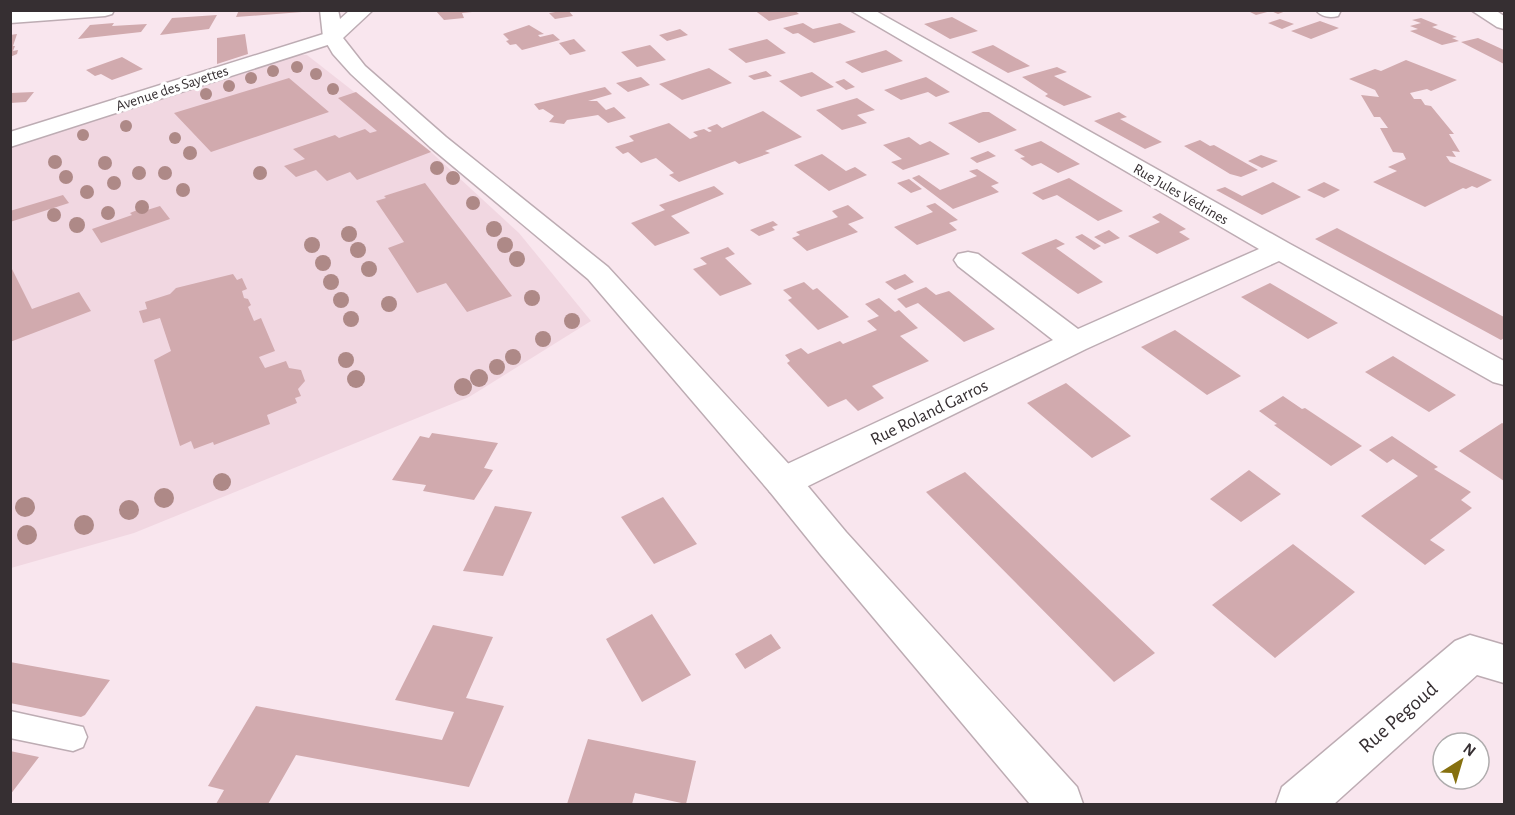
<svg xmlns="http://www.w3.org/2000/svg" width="1515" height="815" font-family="'Alegreya Sans',sans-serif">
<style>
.built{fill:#f1d7e1}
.building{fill:#d1aaae}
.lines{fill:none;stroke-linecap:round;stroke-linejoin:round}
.lane-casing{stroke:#bdacb3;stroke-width:3}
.street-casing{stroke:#bdacb3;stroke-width:3}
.secondary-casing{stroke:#bdacb3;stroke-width:3}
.lane{fill:#fff;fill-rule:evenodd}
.street{fill:#fff;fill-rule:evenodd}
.secondary{fill:#fff;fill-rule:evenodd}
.tree{fill:#ae8987}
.labels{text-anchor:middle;stroke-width:6;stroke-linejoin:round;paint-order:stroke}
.far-street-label{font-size:15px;fill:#362f32;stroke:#fff}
.street-label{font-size:18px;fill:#362f32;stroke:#fff}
.near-street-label{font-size:21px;fill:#362f32;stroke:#fff}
</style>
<rect width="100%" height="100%" fill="#f9e6ee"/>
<path class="built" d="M291,54l16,1 124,97 88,81 72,88 -122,76 -335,136 -123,35v-421z"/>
<path class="building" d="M239,10h63v2l-66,5z
M435,10h37v2l-10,1 2,5 -20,2z
M568,10l5,6 -18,3 -6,-6z
M754,10h40l5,4 -30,7z
M1246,10h40v1l-8,3 -7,-3 -15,4z
M217,15l-8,14 -49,6 12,-17z
M952,17l26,14 -28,8 -26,-15z
M1421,18l17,7 -6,2 25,10 -5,1 7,3 -17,4 -32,-14 8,-2 -8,-3 11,-3 -9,-3z
M1280,19l14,5 -12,5 -14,-6z
M1320,21l19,7 -28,11 -20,-8z
M114,23l-2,3 35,-2 -6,8 -63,7 12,-14z
M803,23l10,6 27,-6 16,9 -42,11 -16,-10 -5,1 -10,-6z
M529,25l15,9 -6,1 2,2 13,-3 7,6 -38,10 -6,-6 -6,1 -4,-4 3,-1 -6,-6z
M680,29l8,6 -21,6 -8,-6z
M17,34l-4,12h2l-2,5 5,-1 -1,4 -7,3v-22z
M245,34l3,20 -31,10v-26z
M1478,38l26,12v14l-43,-22z
M574,39l12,12 -16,4 -11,-12z
M767,39l19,14 -40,10 -18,-14z
M650,45l16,15 -29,7 -16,-15z
M993,45l37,21 -22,7 -37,-21z
M886,50l17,11 -41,12 -17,-11z
M122,57l21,12 -31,11 -11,-6 -6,2 -9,-6z
M1406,60l51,20 -26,11 -4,-2 -17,4 4,6h7l4,6 6,1 23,28h-5l11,18 -8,-1 4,6 -10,-1 4,6 42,18 -15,8 -5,-2 -6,3 -3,-1 -38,19 -52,-25 24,-11 -9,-4 18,-8 -3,-6 -10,-1 -13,-24h8l-8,-11h-6l-13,-22 18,2 -4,-7 -26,-11 26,-10 6,2z
M1057,67l10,5 -13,4 38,21 -28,9 -19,-10 3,-2 -26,-17z
M709,68l23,15 -50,17 -23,-16z
M766,71l6,5 -18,4 -6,-4z
M812,72l22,15 -33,10 -22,-16z
M641,77l9,8 -22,7 -12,-9z
M926,77l24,15 -14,5 -8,-5 -27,8 -17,-10z
M289,78l40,34 -118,40 -37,-39z
M844,79l11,8 -9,3 -11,-8z
M605,87l7,7 -24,7h9l9,9 8,-3 12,11 -18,5 -10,-8 -6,1 -25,4 -3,4 -15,-2 5,-6 -11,-7 -4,1 -5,-6z
M34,92l-8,10 -16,1v-10z
M356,92l75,60 -74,28 -7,-8 -23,9 -11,-11 -20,7 -12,-11 21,-7 -12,-10 42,-14 4,3 26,-9 5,4 7,-2 -39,-33z
M857,98l18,12 -18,5 10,8 -25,7 -26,-20z
M763,111l39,26 -37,14 5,2 -31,11 -4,-3 -56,21 -10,-7 5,-2 -18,-15 -15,5 -13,-11 -5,2 -8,-7 19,-6 -5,-5 40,-13 21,16 8,-3 -5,-4 11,-3 5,3 3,-1 -5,-3 10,-4 5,4z
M983,112h6l28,18 -38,13 -31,-20z
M1119,112l8,5 -7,2 42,23 -17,7 -51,-28z
M909,137l11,8 10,-4 20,13 -47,16 -12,-8 11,-3 -19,-14z
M1200,140l10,6 4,-1 44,25 -17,7 -11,-3 -46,-28z
M1041,141l39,23 -22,9 -17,-10 -9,3 -12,-8 5,-1 -11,-7z
M988,151l8,5 -19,7 -7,-5z
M822,154l24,17 9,-4 12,8 -38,16 -35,-26z
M1261,155l17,6 -16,7 -14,-7z
M977,169l22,14 -8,3 8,6 -46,17 -41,-31 7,-3 21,15 37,-14 -8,-5z
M1069,178l54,33 -25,10 -41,-26 -14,5 -11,-7z
M909,179l13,10 -11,4 -14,-10z
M1273,182l28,15 -39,18 -46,-25 9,-3 17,9z
M1324,182l16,8 -16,8 -17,-8z
M425,183l19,25 68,88 -45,16 -21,-29 -29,10 -29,-45 16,-6 -28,-41 10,-3 -2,-2z
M714,186l10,8 -53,22 19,17 -35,13 -24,-23 34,-13 -6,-5z
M63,195l6,8 -59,19v-11z
M935,203l23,17 -9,3 8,7 -40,15 -23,-18 39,-15 -7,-6z
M848,205l16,13 -16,6 10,8 -51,19 -15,-13 8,-3 -4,-3 42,-15 -6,-6z
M160,206l10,13 -69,24 -9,-14 40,-14 -2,-2 12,-5 2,3z
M1160,213l26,16 -7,3 11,7 -33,15 -29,-18 32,-14 -8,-5z
M773,221l5,4 -6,2 3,3 -16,6 -9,-6z
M1337,228l167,89v21l-3,2 -186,-101z
M1109,230l11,8 -15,6 -11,-7z
M1082,234l19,12 -7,4 -19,-13z
M1056,239l9,5 -9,4 47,34 -25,12 -57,-41z
M728,247l7,7 -10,4 27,26 -32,12 -27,-27 14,-5 -7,-6z
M10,265l22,44 47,-17 12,19 -81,31z
M233,274l4,6 5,-2 5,11 -5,2 2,7 4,1 3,6 -3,2 6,14 7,-3 14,33 -16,6 6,11 21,-7 3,7 12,2 4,11 -7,8 3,7 -6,2 2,5 -30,12 3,9 -56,21 -1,-3 -19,7 -3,-8 -11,5 -26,-86 17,-9 -11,-33 -17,5 -4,-12 8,-2 -2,-7 25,-8 6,-6z
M905,274l9,8 -19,8 -10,-8z
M804,282l9,8 4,-2 32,29 -31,13 -30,-30 4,-2 -9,-8z
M1270,283l68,40 -30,16 -67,-42z
M926,287l10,8 13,-4 46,38 -31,13 -46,-39 -12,5 -9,-9z
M879,298l16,14 4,-2 19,18 -18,8 29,25 -57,25 12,12 -26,13 -12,-12 -18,8 -41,-44 3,-2 -5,-6 16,-7 7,6 32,-13 3,3 34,-14 -10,-9 12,-5 -14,-12z
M1175,330l66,46 -34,19 -66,-48z
M1393,356l63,39 -27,17 -64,-40z
M1066,383l65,53 -39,22 -65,-55z
M1283,396l19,13 3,-1 57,38 -31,20 -57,-41 3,-1 -18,-13z
M1502,423l2,1v57l-45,-30z
M432,433l66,10 -14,25 9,2 -19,30 -51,-9 3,-6 -34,-5 28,-44 9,2z
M1392,436l46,31 -4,2 37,23 -10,8 11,8 -42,32 15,10 -20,15 -64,-49 57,-40 -25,-17 -6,4 -18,-13z
M1249,470l32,24 -40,28 -31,-23z
M965,472l190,181 -41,29 -188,-190z
M663,497l34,47 -43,20 -33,-47z
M495,506l37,6 -29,64 -40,-5z
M1293,544l62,48 -80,66 -63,-53z
M652,614l39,61 -49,27 -36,-63z
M433,625l60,12 -27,61 38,8 -35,81 -173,-32 -28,49h-52l8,-14 -16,-4 48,-80 186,34 12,-28 -59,-12z
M771,634l10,14 -36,21 -10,-15z
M10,662l100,18 -25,35 -4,2 -71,-14z
M588,739l108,22 -10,43 -51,-11 -3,11h-65z
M10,751l29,6 -29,38z"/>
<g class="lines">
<g class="lane-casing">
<path id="lane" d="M10,711l73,16 4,10 -4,10 -10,4 -63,-13z"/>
</g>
<g class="street-casing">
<path id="street" d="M850,10h24l416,234 214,117v24l-11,-3 -214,-121 -193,88 -290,143 -13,4 -13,-4 -5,-10 5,-10 283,-132 -95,-74 -4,-6 4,-6 10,-2 10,2 100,75 181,-80z
M1316,10h23l1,2 -2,4c-8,2 -17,1 -22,-6z
M1471,10h24l9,6v13l-7,-2z
M333,31l7,2 3,4 -3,4 -330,106v-15z
M1470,635l34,10v38l-27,-8 -143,129h-58l6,-17 173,-146z"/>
</g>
<g class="secondary-casing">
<path id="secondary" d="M114,10l-2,4 -7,2 -95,7v-12z
M320,10h18l2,9 10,-9h23l-30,28 22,28 81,71 162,130 188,205 50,60 231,255 6,17h-53l-210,-250 -50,-62 -182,-213 -158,-132 -79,-73 -18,-20 -10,-17z"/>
</g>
<use href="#lane" class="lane"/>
<use href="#street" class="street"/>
<use href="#secondary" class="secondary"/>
</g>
<g class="tree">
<circle cx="297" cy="67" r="6"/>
<circle cx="273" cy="71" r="6"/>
<circle cx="316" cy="74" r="6"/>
<circle cx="251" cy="78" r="6"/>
<circle cx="229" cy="86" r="6"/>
<circle cx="333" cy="89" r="6"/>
<circle cx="206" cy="94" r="6"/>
<circle cx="126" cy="126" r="6"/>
<circle cx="83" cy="135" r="6"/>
<circle cx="175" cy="138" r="6"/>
<circle cx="190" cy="153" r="7"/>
<circle cx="55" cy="162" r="7"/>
<circle cx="105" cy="163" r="7"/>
<circle cx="437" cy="168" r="7"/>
<circle cx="139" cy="173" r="7"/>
<circle cx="165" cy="173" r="7"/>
<circle cx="260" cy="173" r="7"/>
<circle cx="66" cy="177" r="7"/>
<circle cx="453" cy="178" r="7"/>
<circle cx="114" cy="183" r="7"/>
<circle cx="183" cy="190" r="7"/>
<circle cx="87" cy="192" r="7"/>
<circle cx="473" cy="203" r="7"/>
<circle cx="142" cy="207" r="7"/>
<circle cx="108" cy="213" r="7"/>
<circle cx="54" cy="215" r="7"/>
<circle cx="77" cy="225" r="8"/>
<circle cx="494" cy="229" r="8"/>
<circle cx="349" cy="234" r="8"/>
<circle cx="312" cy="245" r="8"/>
<circle cx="505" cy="245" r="8"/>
<circle cx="358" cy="250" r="8"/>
<circle cx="517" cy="259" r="8"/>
<circle cx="323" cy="263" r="8"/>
<circle cx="369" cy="269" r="8"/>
<circle cx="331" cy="282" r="8"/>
<circle cx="532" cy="298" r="8"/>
<circle cx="341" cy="300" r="8"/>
<circle cx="389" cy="304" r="8"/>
<circle cx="351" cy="319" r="8"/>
<circle cx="572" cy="321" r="8"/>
<circle cx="543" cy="339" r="8"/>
<circle cx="513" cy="357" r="8"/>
<circle cx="346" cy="360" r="8"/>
<circle cx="497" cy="367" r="8"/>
<circle cx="479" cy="378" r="9"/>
<circle cx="356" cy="379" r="9"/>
<circle cx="463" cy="387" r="9"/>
<circle cx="222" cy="482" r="9"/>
<circle cx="164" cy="498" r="10"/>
<circle cx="25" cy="507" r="10"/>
<circle cx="129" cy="510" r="10"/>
<circle cx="84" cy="525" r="10"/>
<circle cx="27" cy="535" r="10"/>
</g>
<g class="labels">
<g class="far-street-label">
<text transform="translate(172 88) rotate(-18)" y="5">Avenue des Sayettes</text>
<text transform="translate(1181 194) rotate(30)" y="5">Rue Jules Védrines</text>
</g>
<g class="street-label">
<text transform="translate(929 412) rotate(-26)" y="6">Rue Roland Garros</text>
</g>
<g class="near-street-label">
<text transform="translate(1398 717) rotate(-41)" y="7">Rue Pegoud</text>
</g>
</g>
<rect width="1515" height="815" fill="none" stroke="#362f32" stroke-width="24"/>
<g transform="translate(1461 761) rotate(37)"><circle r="28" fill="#ffffff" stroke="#afacad" stroke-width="1.5"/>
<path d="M0-4.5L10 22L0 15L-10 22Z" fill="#86700f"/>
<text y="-9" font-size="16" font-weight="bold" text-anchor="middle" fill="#362f32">N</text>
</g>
</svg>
